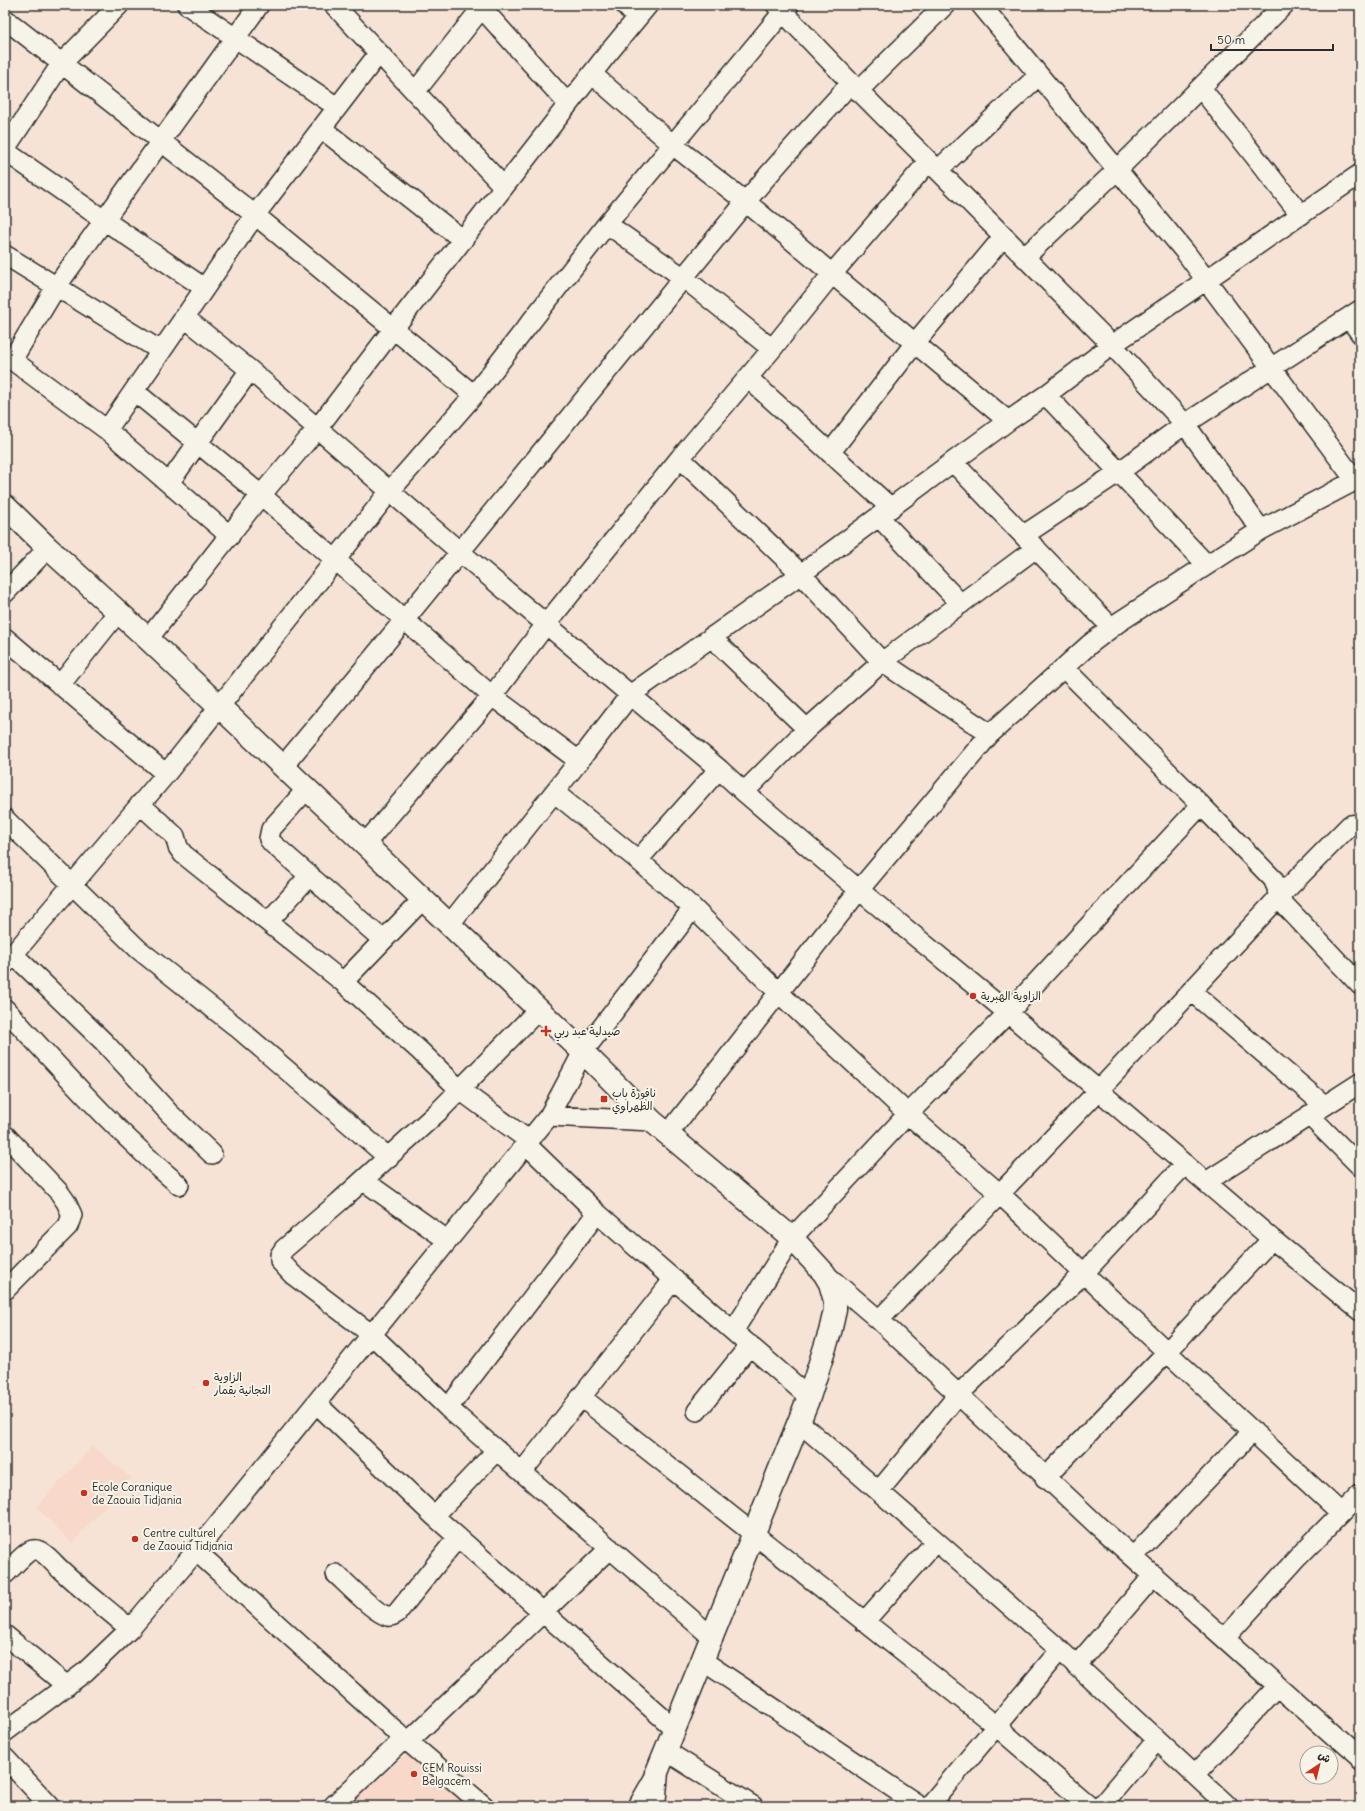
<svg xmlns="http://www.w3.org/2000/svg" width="1365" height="1811" font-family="Delius,'Playpen Sans Arabic',sans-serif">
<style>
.built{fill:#f7d8c9}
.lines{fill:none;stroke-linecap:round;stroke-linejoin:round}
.minor-casing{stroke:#2b2b2b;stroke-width:22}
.major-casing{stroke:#2b2b2b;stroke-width:25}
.minor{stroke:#f7f3e8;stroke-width:19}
.major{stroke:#f7f3e8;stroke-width:22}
.poi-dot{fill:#c8321e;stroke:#f7f3e8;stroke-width:1.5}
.labels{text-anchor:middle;stroke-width:4;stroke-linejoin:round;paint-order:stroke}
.poi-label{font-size:11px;fill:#2b2b2b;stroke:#f7f3e8;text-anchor:start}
</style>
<rect width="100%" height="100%" fill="#f7e3d6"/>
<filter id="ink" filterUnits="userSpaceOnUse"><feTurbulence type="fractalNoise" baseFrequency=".025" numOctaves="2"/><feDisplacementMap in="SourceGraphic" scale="8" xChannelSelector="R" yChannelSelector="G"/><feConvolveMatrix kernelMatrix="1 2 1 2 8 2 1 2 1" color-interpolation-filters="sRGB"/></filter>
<g filter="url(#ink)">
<path class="built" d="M93,1446l38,32 -59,65 -36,-36z
M415,1747l65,59h-133z"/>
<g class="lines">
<g class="minor-casing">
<path id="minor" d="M187,5l150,102
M334,5l170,182
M479,5l89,99
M625,5l12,13
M789,5l-6,7 68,71 261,262 73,79 76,106
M981,5l205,248 169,227
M5,19l250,196 219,180
M592,74l81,71 73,57 262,219
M1201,88l100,127
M858,91l87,-86
M415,92l69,-87
M321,128l142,112
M5,149l56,-85 58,-59
M5,151l99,69 99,67
M938,170l101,-95
M607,224l77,54 88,71 -92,109
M5,255l156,96
M1025,257l92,-87 167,-165
M184,317l66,53 210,182 259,217 25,23 115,98 149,123 264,226 88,72
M1349,318l11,15
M772,349l60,-75 97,-113
M5,356l7,4 44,-73 203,-282
M12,360l95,70 123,106
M748,378l143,130
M134,391l127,104 231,201 87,65 51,-66 171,-121 207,-153 38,-26 66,-50 248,-171
M1046,395l160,169
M107,430l148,-215 124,-162
M830,453l85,-110 89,-107
M953,462l158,165
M169,483l81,-113
M879,517l82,87
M1024,535l95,-63 66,-48 175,-114
M5,593l43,-45
M711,637l96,92
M5,638l161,136
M148,639l113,-144 56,-66 77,-101 211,-271 43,-52
M60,685l58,-73
M283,766c156,-185 307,-376 461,-562 34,-42 71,-81 107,-121
M307,789l-36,40 -2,10 3,4 111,97
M744,792l63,-63 75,-67 154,-114
M555,793l83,67 55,48 86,85 129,121 92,80 167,158 105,-113
M140,804l35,32 3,11 5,7 160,128
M5,819l133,130 101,80 150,129
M1360,827l-4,-3 -6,1 -72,73 82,87
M365,844l127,-148 55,-73 133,-165 121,116 81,88 108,72
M638,860l81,-91
M423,899l-80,83 77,69 40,39 68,50
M268,922l42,-47
M449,925l130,-164
M13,954l91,88 65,71 43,41
M5,964l161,-190 224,-283 84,-96 133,-171 176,-212 -7,-7
M1191,991l133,114
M5,1009c56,60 111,123 174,176
M538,1010l-98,100 -101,92 -55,47 -4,6v6l13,14 78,59 77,74 265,230
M1309,1115l51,51
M549,1116l103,5
M668,1134l191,-244 131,-156 100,-90 29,-22 142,-92 99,-52
M5,1135l54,57 7,10 6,13 -4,11 -63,64
M525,1143l72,70 212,184
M364,1181l83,59
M1206,1182l154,-99
M824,1273l55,47 218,205 263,234
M879,1320l219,-229 180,-193 -1,-10 -4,-9 -72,-74
M734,1330l58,-92 116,-124 100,-101 193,-208 -137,-137
M581,1397l414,328 94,81
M316,1403l118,113 241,213
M448,1408l149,-195
M697,1411l53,-66
M799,1422l137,119 124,109 168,156
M522,1472l152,-193
M1045,1478l122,-126 174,161
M879,1491l79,-96 127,-123 100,-108
M434,1516l63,-66
M196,1551l195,176 93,79
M1133,1557l120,-126
M5,1574c6,-5 21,-23 28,-24 9,-2 21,14 27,19 22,21 47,40 70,60
M336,1574c9,8 41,41 52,42 4,1 6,-1 9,-3l61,-76
M864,1622l72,-81
M5,1635l62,51
M1225,1638l74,-82 61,-62
M703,1661l217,145
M1076,1666l78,-91
M5,1732l80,-60 45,-43 66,-78 353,-435 34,-64 110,-144
M409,1741l201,-193
M666,1751l87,55
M5,1758l45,48
M1195,1775l83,-89
M333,1806l72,-68
M638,1806l19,-33
M929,1806l131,-156
M1101,1806l56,-66"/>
</g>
<g class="major-casing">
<path id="major" d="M5,506l43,42 100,91 217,205 218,208 69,69 140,117 32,35 6,10 5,18v9l-5,22 -21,65 -152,375 -3,34"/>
</g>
<use href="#minor" class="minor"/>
<use href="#major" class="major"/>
</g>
</g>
<g class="poi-dot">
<circle cx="973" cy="996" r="4"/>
<path d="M544 1025h4v4h4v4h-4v4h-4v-4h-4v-4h4z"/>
<rect x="600" y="1095" width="8" height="8" rx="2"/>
<circle cx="206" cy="1383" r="4"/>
<circle cx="84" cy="1493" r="4"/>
<circle cx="135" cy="1539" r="4"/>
<circle cx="414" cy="1774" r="4"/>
</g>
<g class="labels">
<g class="poi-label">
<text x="981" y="1000">الزاوية الهبرية</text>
<text x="554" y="1035">صيدلية عبد ربي</text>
<text x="612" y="1097">نافورة باب<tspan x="612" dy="13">الظهراوي</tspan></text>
<text x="214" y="1381">الزاوية<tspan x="214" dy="13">التجانية بقمار</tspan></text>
<text x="92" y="1491">Ecole Coranique<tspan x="92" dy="13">de Zaouia Tidjania</tspan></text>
<text x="143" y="1537">Centre culturel<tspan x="143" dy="13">de Zaouia Tidjania</tspan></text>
<text x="422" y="1772">CEM Rouissi<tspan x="422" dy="13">Belgacem</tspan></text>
</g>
</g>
<rect width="1365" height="1811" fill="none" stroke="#f7f3e8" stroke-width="20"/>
<rect x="10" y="10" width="1345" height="1791" fill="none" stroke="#2b2b2b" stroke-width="1.5" filter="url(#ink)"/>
<g transform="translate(1319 1765) rotate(35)"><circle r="19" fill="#f7f3e8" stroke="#a5a39c"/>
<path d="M0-3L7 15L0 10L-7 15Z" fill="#c8321e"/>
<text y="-6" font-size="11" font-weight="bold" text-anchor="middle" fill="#2b2b2b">ش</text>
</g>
<path d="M1211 44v6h122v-6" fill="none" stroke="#2b2b2b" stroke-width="2"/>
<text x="1217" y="44" font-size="12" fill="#2b2b2b" stroke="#f7f3e8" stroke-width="3" paint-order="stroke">50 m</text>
</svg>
